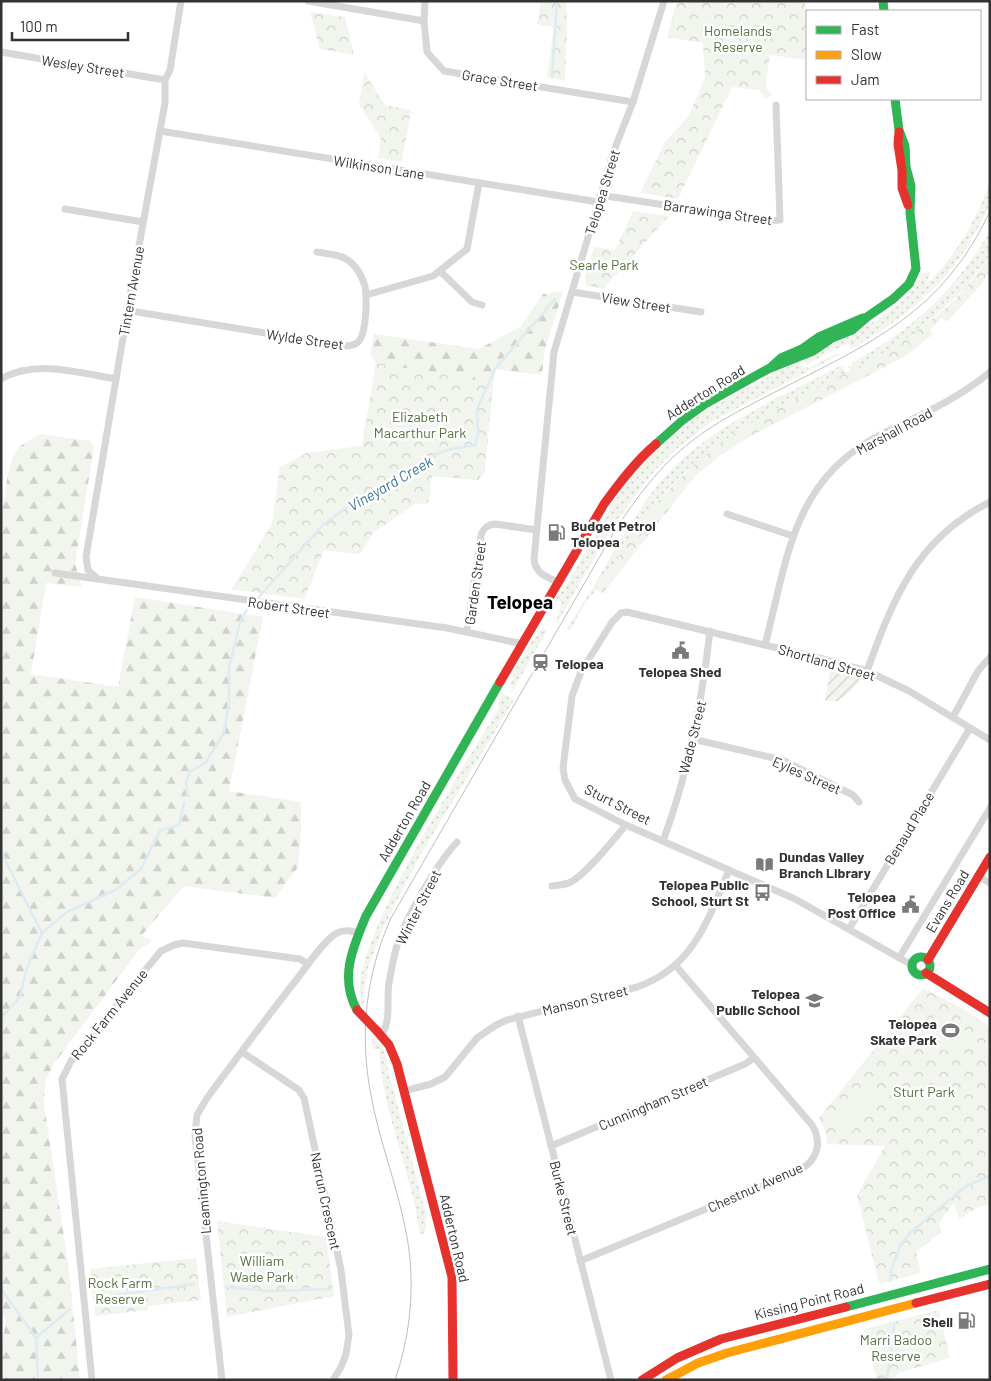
<svg xmlns="http://www.w3.org/2000/svg" width="991" height="1381" font-family="Barlow,sans-serif">
<defs>
<pattern id="grass-dots" width="8" height="8" patternUnits="userSpaceOnUse" patternTransform="scale(1.25)"><rect width="8" height="8" fill="#f1f5ed"/><path d="M2 2h.1M6 6h.1" fill="none" stroke="#cfd2cc" stroke-width="1.8" stroke-linecap="round"/></pattern>
<pattern id="forest-firs" width="22" height="20" patternUnits="userSpaceOnUse" patternTransform="scale(1.25)"><rect width="22" height="20" fill="#f1f5ed"/><path d="M5 1l3.5 6h-7zM16 11l3.5 6h-7z" fill="#cfd2cc"/></pattern>
<pattern id="park-crowns" width="20" height="18" patternUnits="userSpaceOnUse" patternTransform="scale(1.25)"><rect width="20" height="18" fill="#f1f5ed"/><path d="M2 6a3 3 0 1 1 6 0M12 15a3 3 0 1 1 6 0" fill="none" stroke="#cfd2cc"/></pattern>
<pattern id="garden-furrows" width="10" height="10" patternUnits="userSpaceOnUse" patternTransform="scale(1.25)"><rect width="10" height="10" fill="#f1f5ed"/><path d="M-1 1l2-2M0 10L10 0M9 11l2-2" fill="none" stroke="#cfd2cc"/></pattern>
</defs>
<rect width="100%" height="100%" fill="#fff"/>
<!-- grass -->
<g fill="url(#grass-dots)">
<path d="M990 183C990 189 991 197 990 202 988 211 982 219 978 227 951 282 904 319 851 349L848 343 807 364 805 363 803 359C839 340 907 312 922 274L931 272 925 285C953 262 977 217 990 183Z"/>
<path d="M990 231V255L965 288 919 331 894 347 850 371 848 367 853 364V362C914 328 954 292 990 231Z"/>
<path d="M838 353 839 355 711 422 673 452 650 476 614 524 557 623 556 622 562 602 558 600 548 611 559 594 567 585 616 498 629 480 650 456 696 417 728 398 798 361 803 367 809 368Z"/>
<path d="M842 365 846 373 774 410 686 471 668 489 632 536 608 575 586 602 570 630 567 629C578 611 589 594 599 577 623 536 645 495 679 462 723 421 789 393 842 365Z"/>
<path d="M542 628 547 631 512 692 510 691 513 686 510 684 513 678 511 677 535 636H537Z"/>
<path d="M502 693 514 700 421 854 383 928 366 973H368L363 990 364 1006C334 967 473 752 499 708L498 704Z"/>
<path d="M372 1036C383 1044 386 1053 387 1066L426 1214V1228L423 1234 420 1235C412 1171 382 1113 379 1049H373Z"/>
</g>
<!-- forest -->
<g fill="url(#forest-firs)">
<path d="M563 291 544 353 542 375 495 369 484 475H481L479 480 432 476 428 504 416 503 373 533 360 554 324 550 304 599 232 589 272 524 280 467 307 453 362 446 376 363 370 355 374 334 479 349 520 327 543 294Z"/>
<path d="M41 434 90 441 94 447 75 564 82 587 46 583 31 674 118 687 135 597 263 617 229 791 301 802V830L298 867 275 898 184 886 141 936 153 940 139 950 53 1065 45 1081 44 1103 69 1271 80 1380H1V1348L6 1321 1 1314V518C5 500 6 464 18 449 23 442 34 438 41 434Z"/>
</g>
<!-- park -->
<g fill="url(#park-crowns)">
<path d="M541 1H566L567 28 565 81 547 77 554 27 537 24Z"/>
<path d="M677 1H805L807 24V60L770 55 765 87 772 95 766 99 759 90 732 87 678 199 640 193 665 142 688 117 705 78 703 43 667 37Z"/>
<path d="M310 12 345 17 354 55 320 49Z"/>
<path d="M364 72 385 105 411 110 402 162 378 158 381 139 359 104Z"/>
<path d="M633 211 669 216 603 289 586 285 585 278 594 247 615 250Z"/>
<path d="M990 255V272L978 288 947 322 942 318 930 330 933 334 906 356 751 436 723 454 696 475 603 593 595 590C611 572 618 556 631 537 655 502 683 472 717 446 808 378 926 358 990 255Z"/>
<path d="M376 363 493 383 484 475H481L479 480 432 476 428 504 416 503 373 533 360 554 324 550 304 599 232 589 272 524 280 467 307 453 362 446Z"/>
<path d="M923 988 965 1010 990 1027V1204L977 1208 959 1219 954 1202 939 1223 941 1232 916 1252 921 1273 879 1284 857 1195 885 1146 827 1144 825 1130 819 1118Z"/>
<path d="M217 1221 326 1237 334 1296 227 1317Z"/>
<path d="M196 1258 201 1300 148 1306V1310L95 1316 90 1269Z"/>
<path d="M939 1310 950 1358 905 1371 898 1373 893 1380H877L864 1329Z"/>
</g>
<!-- garden -->
<path fill="url(#garden-furrows)" d="M830 670 861 679 851 691 838 701H825Z"/>
<!-- pitch -->
<g fill="#f1f5ed">
<path d="M939 1011 946 1014 947 1018 946 1025 949 1028 970 1031 971 1041 952 1048 948 1051 920 1046 919 1039 932 1032 935 1028 933 1016Z"/>
<path d="M865 1085 880 1097 853 1131 837 1119Z"/>
</g>
<g fill="none" stroke-linecap="round" stroke-linejoin="round">
<!-- stream -->
<g stroke="#ddebf3" stroke-width="2.5">
<path d="M552 77 557 1"/>
<path d="M258 598 323 525 366 493 388 487 426 458 451 449 475 445 478 434 477 409 495 369 555 299"/>
<path d="M187 795 186 782 190 772 205 763 224 733 229 701V668L240 622 248 608"/>
<path d="M1 852 42 933"/>
<path d="M1 1018 20 997 27 968 42 933 67 912 117 889 141 869 160 831 179 825 184 803"/>
<path d="M890 1281 891 1270 900 1246 909 1234 966 1186 990 1176"/>
<path d="M226 1287 268 1291 330 1289"/>
<path d="M1 1289 36 1338 38 1380"/>
<path d="M96 1298 194 1284"/>
<path d="M36 1338 70 1309"/>
<path d="M887 1380 894 1324"/>
</g>
<!-- street -->
<g stroke="#d7d7d7" stroke-width="7">
<path d="M308 1 424 21"/>
<path d="M425 1 424 21 427 52 444 71 633 102"/>
<path d="M1 52 165 80"/>
<path d="M160 131 598 202"/>
<path d="M600 195 768 221 780 220 776 105"/>
<path d="M65 209 143 222"/>
<path d="M440 271 472 302 482 305"/>
<path d="M572 292 701 312"/>
<path d="M366 295 433 276 467 249 479 183"/>
<path d="M131 311 345 346C349 346 354 345 357 343 367 336 367 297 365 286 363 280 360 273 356 268 347 255 332 254 317 252"/>
<path d="M1 379C36 359 80 373 116 379"/>
<path d="M727 514 793 536"/>
<path d="M55 573 447 628 523 644"/>
<path d="M97 578 88 570 86 557 125 326 131 311 130 295 165 103V80L170 70 181 1"/>
<path d="M558 582C546 577 535 573 534 559L554 352 613 153 633 102 664 1"/>
<path d="M467 632 481 536C483 528 487 525 495 524L537 530"/>
<path d="M765 645C787 561 792 481 878 436 916 417 957 400 990 372"/>
<path d="M867 671C893 599 916 539 990 502"/>
<path d="M953 717 978 671 990 657"/>
<path d="M693 739 782 760 853 795 859 802"/>
<path d="M663 841C688 774 702 702 710 631"/>
<path d="M978 876 990 883"/>
<path d="M552 886C559 885 565 885 571 882 588 872 613 840 626 825"/>
<path d="M849 929 970 728"/>
<path d="M899 958 990 808"/>
<path d="M912 965 795 899 626 825 575 799 565 780 563 768 572 696 581 672 612 622 621 613 627 612 823 659 867 671 909 691 990 740"/>
<path d="M518 1016 611 1380"/>
<path d="M381 1035C392 1022 386 999 389 983 391 972 393 960 396 949 405 918 436 865 457 842"/>
<path d="M242 1052 299 1090 304 1098 341 1270 349 1335 346 1354 341 1367 333 1380"/>
<path d="M404 1091 431 1084 445 1077 477 1038 496 1025 507 1020 637 987C693 968 708 920 729 870"/>
<path d="M551 1146 745 1064 754 1058"/>
<path d="M580 1261 798 1171C817 1161 823 1144 812 1125L676 966"/>
<path d="M92 1380 62 1079 71 1061 161 951 174 945 183 943 300 959 308 964"/>
<path d="M222 1380 195 1135 197 1115 207 1098C237 1058 266 1018 297 979 306 967 325 939 337 933 344 929 352 931 360 933"/>
</g>
<!-- fast -->
<g stroke="#30b455" stroke-width="9">
<path d="M883 1 884 11"/>
<path d="M772 366 781 358 802 349 819 337 863 318"/>
<path d="M656 444 684 419 705 404 768 369 813 351 832 338 852 330 867 317 893 299 909 284 916 269 910 212 911 186 906 167 905 146 899 130 895 99"/>
<circle cx="921" cy="966" r="9"/>
<path d="M357 1010C339 978 353 947 366 916L500 682"/>
<path d="M846 1307 990 1269"/>
</g>
<!-- slow -->
<path stroke="#ff9f0a" stroke-width="9" d="M666 1380 698 1363 727 1353 916 1303"/>
<!-- jam -->
<g stroke="#e5322d" stroke-width="9">
<path d="M899 132 898 144 902 170V188L908 205"/>
<path d="M500 682 604 504C620 482 636 461 656 444"/>
<path d="M928 960 990 857"/>
<path d="M926 973 990 1013"/>
<path d="M377 1031 389 1045 397 1064 452 1277 453 1380"/>
<path d="M916 1303 990 1284"/>
<path d="M642 1380 677 1358 721 1339 846 1307"/>
</g>
<!-- tram -->
<path stroke="#bebebe" stroke-width="1" d="M395 1380C412 1331 416 1277 405 1227 396 1182 379 1140 371 1095 359 1034 366 974 391 918L614 532C636 498 660 465 693 440 718 421 746 407 775 392 869 344 943 313 990 211"/>
<!-- jam-bridge -->
<path stroke="#e5322d" stroke-width="9" d="M357 1010 377 1031"/>
</g>
<!-- icons -->
<defs>
<symbol id="fuel-bare" viewBox="-9 -9 18 18"><path d="M-5.5-6h7V0h2V4h1.3V-2.5L3-4.5l.8-.8L6-3V5H2.5V1h-1V6h-7ZM-4.2-4.7v3.2H.2V-4.7Z" fill="#7a7a7a" stroke="#fff" stroke-width="2.5" paint-order="stroke"/></symbol>
<symbol id="civic-bare" viewBox="-9 -9 18 18"><path d="M-.6-6.5H3V-4.5H.6V-3L4-1V1h2V6H-6V1h2V-1L-.6-3ZM-1.2 2.5V6h2.4V2.5Z" fill="#7a7a7a" stroke="#fff" stroke-width="2.5" paint-order="stroke"/></symbol>
<symbol id="station-bare" viewBox="-9 -9 18 18"><path d="M-3-6H3Q5-6 5-4V2Q5 4 3 4L4.5 6H3L1.5 4h-3L-3 6H-4.5L-3 4Q-5 4-5 2V-4Q-5-6-3-6ZM-3.5-4v3h7v-3ZM-3.5 1v1.5H-2V1ZM2 1v1.5H3.5V1Z" fill="#7a7a7a" stroke="#fff" stroke-width="2.5" paint-order="stroke"/></symbol>
<symbol id="library-bare" viewBox="-9 -9 18 18"><path d="M-6-4Q-3-5.5-.7-3.5V5Q-3 3-6 4ZM6-4Q3-5.5 .7-3.5V5Q3 3 6 4Z" fill="#7a7a7a" stroke="#fff" stroke-width="2.5" paint-order="stroke"/></symbol>
<symbol id="bus-bare" viewBox="-9 -9 18 18"><path d="M-5-6H5V4H4V6H2V4H-2V6H-4V4H-5ZM-3.5-4V0h7V-4ZM-3.5 1.2v1.5H-2V1.2ZM2 1.2v1.5H3.5V1.2Z" fill="#7a7a7a" stroke="#fff" stroke-width="2.5" paint-order="stroke"/></symbol>
<symbol id="school-bare" viewBox="-9 -9 18 18"><path d="M0-5L7-2L0 1L-7-2ZM-4 1L0 2.5L4 1V4Q0 6-4 4Z" fill="#7a7a7a" stroke="#fff" stroke-width="2.5" paint-order="stroke"/></symbol>
<symbol id="stadium-bare" viewBox="-9 -9 18 18"><path d="M0-5a6.5 5 0 1 0 0 10a6.5 5 0 1 0 0-10ZM-3.5-1.8h7v3.6h-7Z" fill="#7a7a7a" stroke="#fff" stroke-width="2.5" paint-order="stroke"/></symbol>
</defs>
<g fill-rule="evenodd">
<use href="#fuel-bare" x="544" y="520" width="25" height="25"/>
<use href="#civic-bare" x="668" y="638" width="25" height="25"/>
<use href="#station-bare" x="528" y="650" width="25" height="25"/>
<use href="#library-bare" x="752" y="852" width="25" height="25"/>
<use href="#bus-bare" x="750" y="880" width="25" height="25"/>
<use href="#civic-bare" x="898" y="892" width="25" height="25"/>
<use href="#school-bare" x="802" y="988" width="25" height="25"/>
<use href="#stadium-bare" x="938" y="1018" width="25" height="25"/>
<use href="#fuel-bare" x="954" y="1308" width="25" height="25"/>
</g>
<g text-anchor="middle" dominant-baseline="central" stroke-width="5" stroke-linejoin="round" paint-order="stroke">
<!-- park labels -->
<g font-size="14" fill="#56703f" stroke="#fff">
<text x="738" y="30">Homelands<tspan x="738" dy="16">Reserve</tspan></text>
<text x="604" y="264">Searle Park</text>
<text x="420" y="416">Elizabeth<tspan x="420" dy="16">Macarthur Park</tspan></text>
<text x="924" y="1091">Sturt Park</text>
<text x="262" y="1260">William<tspan x="262" dy="16">Wade Park</tspan></text>
<text x="120" y="1282">Rock Farm<tspan x="120" dy="16">Reserve</tspan></text>
<text x="896" y="1339">Marri Badoo<tspan x="896" dy="16">Reserve</tspan></text>
</g>
<!-- street labels -->
<g font-size="14" fill="#333" stroke="#fff">
<text transform="translate(83 66) rotate(9)">Wesley Street</text>
<text transform="translate(500 80) rotate(9)">Grace Street</text>
<text transform="translate(379 167) rotate(9)">Wilkinson Lane</text>
<text transform="translate(602 192) rotate(-73)">Telopea Street</text>
<text transform="translate(718 212) rotate(8)">Barrawinga Street</text>
<text transform="translate(131 291) rotate(-80)">Tintern Avenue</text>
<text transform="translate(636 302) rotate(9)">View Street</text>
<text transform="translate(305 339) rotate(8)">Wylde Street</text>
<text transform="translate(705 392) rotate(-32)">Adderton Road</text>
<text transform="translate(894 431) rotate(-28)">Marshall Road</text>
<text transform="translate(475 583) rotate(-82)">Garden Street</text>
<text transform="translate(289 607) rotate(8)">Robert Street</text>
<text transform="translate(827 662) rotate(16)">Shortland Street</text>
<text transform="translate(692 737) rotate(-76)">Wade Street</text>
<text transform="translate(807 775) rotate(24)">Eyles Street</text>
<text transform="translate(618 804) rotate(27)">Sturt Street</text>
<text transform="translate(404 821) rotate(-60)">Adderton Road</text>
<text transform="translate(909 828) rotate(-59)">Benaud Place</text>
<text transform="translate(947 901) rotate(-59)">Evans Road</text>
<text transform="translate(418 907) rotate(-63)">Winter Street</text>
<text transform="translate(585 1000) rotate(-14)">Manson Street</text>
<text transform="translate(109 1014) rotate(-51)">Rock Farm Avenue</text>
<text transform="translate(653 1103) rotate(-23)">Cunningham Street</text>
<text transform="translate(201 1181) rotate(-95)">Leamington Road</text>
<text transform="translate(755 1187) rotate(-24)">Chestnut Avenue</text>
<text transform="translate(564 1198) rotate(76)">Burke Street</text>
<text transform="translate(326 1201) rotate(78)">Narrun Crescent</text>
<text transform="translate(455 1238) rotate(77)">Adderton Road</text>
<text transform="translate(809 1301) rotate(-14)">Kissing Point Road</text>
</g>
<!-- poi labels -->
<g font-size="14" font-weight="bold" fill="#333" stroke="#fff" text-anchor="end">
<text x="571" y="525" text-anchor="start">Budget Petrol<tspan x="571" dy="16">Telopea</tspan></text>
<text x="555" y="663" text-anchor="start">Telopea</text>
<text x="680" y="671" text-anchor="middle">Telopea Shed</text>
<text x="779" y="856" text-anchor="start">Dundas Valley<tspan x="779" dy="16">Branch Library</tspan></text>
<text x="749" y="884">Telopea Public<tspan x="749" dy="16">School, Sturt St</tspan></text>
<text x="896" y="896">Telopea<tspan x="896" dy="16">Post Office</tspan></text>
<text x="800" y="993">Telopea<tspan x="800" dy="16">Public School</tspan></text>
<text x="937" y="1023">Telopea<tspan x="937" dy="16">Skate Park</tspan></text>
<text x="953" y="1321">Shell</text>
</g>
<!-- water labels -->
<g font-size="15" font-style="italic" fill="#3f7597" stroke="#fff">
<text transform="translate(390 483) rotate(-30)">Vineyard Creek</text>
</g>
<!-- district labels -->
<g font-size="19" font-weight="bold" fill="#000" stroke="#fff">
<text x="520" y="601">Telopea</text>
</g>
</g>
<!-- border -->
<rect width="991" height="1381" fill="none" stroke="#333333" stroke-width="5"/>
<!-- legend -->
<rect x="806" y="10" width="175" height="90" fill="#ffffff" stroke="#adadad"/>
<rect x="816" y="26" width="25" height="8" fill="#30b455" stroke="#adadad"/>
<text x="851" y="35" font-size="15" fill="#333333">Fast</text>
<rect x="816" y="51" width="25" height="8" fill="#ff9f0a" stroke="#adadad"/>
<text x="851" y="60" font-size="15" fill="#333333">Slow</text>
<rect x="816" y="76" width="25" height="8" fill="#e5322d" stroke="#adadad"/>
<text x="851" y="85" font-size="15" fill="#333333">Jam</text>
<!-- scale -->
<path d="M12 32v8h116v-8" fill="none" stroke="#333333" stroke-width="2.5"/>
<text x="20" y="32" font-size="15" fill="#333333" stroke="#ffffff" stroke-width="4" paint-order="stroke">100 m</text>
</svg>
